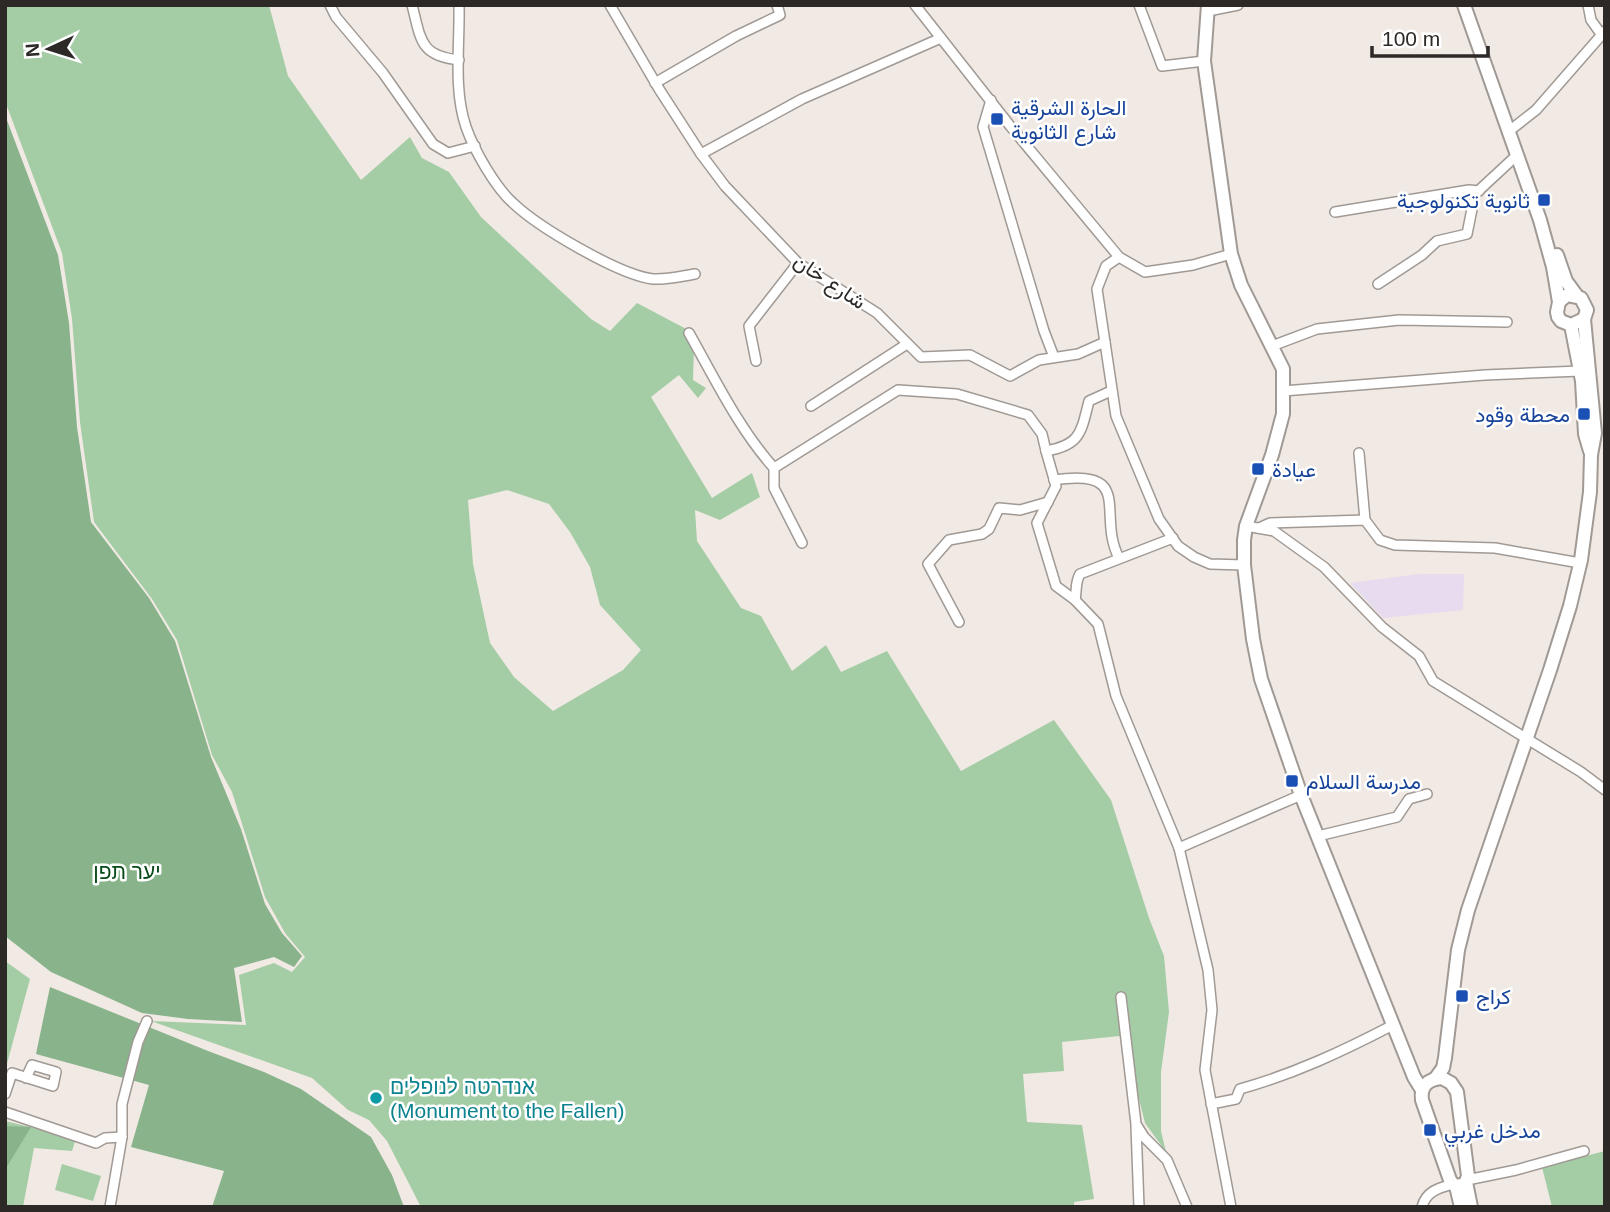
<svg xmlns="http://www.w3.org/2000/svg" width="1610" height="1212" font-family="Arial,Vazirmatn,'Noto Sans Hebrew',sans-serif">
<rect width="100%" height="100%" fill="#f1e9e3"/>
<!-- education -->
<path fill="#e7dbf0" d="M1419 574H1464L1463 610 1383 618 1350 583Z"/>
<!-- green -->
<g fill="#a4cda6" fill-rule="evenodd">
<path d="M5 5H269L288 76 361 180 410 137 422 158 449 172 481 217 591 319 610 331 637 303 690 331 694 350 693 380 706 388 698 398 679 375 651 397 712 498 752 473 760 497 720 520 695 510 697 541 741 608 761 616 792 671 826 645 841 672 887 651 961 771 1054 720 1111 800 1149 918 1164 956 1169 1012 1161 1072V1131L1166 1152 1145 1123 1131 1067 1129 1035 1062 1042 1064 1071 1023 1074 1027 1122 1082 1125 1094 1199 1074 1202V1207H421L387 1141 369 1120 348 1110 312 1078 151 1021 246 1025 239 975 274 963 292 972 305 957 285 933 265 897 232 792 212 755 177 640 152 599 94 522 80 422 72 319 62 253 5 101ZM507 490 549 504 570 532 590 567 600 605 641 650 623 670 553 711 514 677 490 643 473 564 468 500Z"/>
<path d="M5 961 30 979 5 1071Z"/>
<path d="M5 1121 76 1138 72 1151 34 1148 23 1207 5 1205Z"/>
<path d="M1605 1151V1207H1552L1542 1167Z"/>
<path d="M62 1164 101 1176 93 1201 55 1190Z"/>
</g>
<!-- forest -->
<g fill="#88b38b">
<path d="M5 115 58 255 69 323 77 427 91 522 149 598 175 641 211 757 241 829 265 904 282 933 302 956 294 967 274 957 234 968 242 1022 188 1019 142 1013 51 972 5 936V818L7 812 5 805Z"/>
<path d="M50 987 208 1051 264 1072 301 1089 371 1137 392 1175 404 1207H212L224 1171 131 1147 149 1085 36 1054Z"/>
<path d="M5 1126 31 1127 5 1170Z"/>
</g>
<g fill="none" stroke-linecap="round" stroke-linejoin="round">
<defs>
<g id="minor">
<path d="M330 5 336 17 383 73 433 144 448 153 475 146"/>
<path d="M412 5C421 40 420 56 459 60"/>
<path d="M459 5C460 45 453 89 466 127 474 150 495 187 513 203 538 227 619 275 653 279 666 280 682 276 695 274"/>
<path d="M610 5 659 89 701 154 725 186 798 263 877 313 921 357 970 355 1010 376 1039 360 1078 354 1105 342"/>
<path d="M915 5 1011 127 1119 257 1145 272 1193 265 1231 254"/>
<path d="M1139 5 1162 66 1204 61"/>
<path d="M1588 5 1591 20 1601 34"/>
<path d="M1208 11 1238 5"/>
<path d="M655 83 736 36 780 15 777 5"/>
<path d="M991 100 983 127 1044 331 1054 357"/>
<path d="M1513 128 1536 110 1605 31"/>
<path d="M701 154 802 99 941 38"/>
<path d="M1335 212 1469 190 1479 191"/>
<path d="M1119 257 1106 266 1097 289 1116 416 1159 519 1178 546 1194 557 1210 564 1244 565"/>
<path d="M1378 284 1422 255 1437 241 1467 234 1475 194 1516 156"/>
<path d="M689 333C715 379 739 429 774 468"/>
<path d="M1272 346 1317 329 1399 320 1507 322"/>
<path d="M756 361 749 326 798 263"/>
<path d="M1111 391 1089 401C1081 432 1081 445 1046 451L1056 486 1037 523 1056 586 1075 600 1098 624 1116 696 1179 848 1208 970 1212 1010 1205 1070 1231 1207"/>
<path d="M1283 391 1485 375 1580 371"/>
<path d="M811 406 907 344"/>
<path d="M1359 453 1365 520"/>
<path d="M1054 480C1136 468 1096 514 1119 558"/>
<path d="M1246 526 1274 531 1324 567 1382 627 1419 656 1433 681 1581 772 1605 790"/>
<path d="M1259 528 1270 523 1365 520 1380 540 1395 545 1495 548 1580 563"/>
<path d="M802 543 774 488V468L898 390 957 394 1028 415 1042 434 1046 451"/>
<path d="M1075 600C1077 590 1075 582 1080 574L1173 538"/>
<path d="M959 622 928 564 949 540 982 534 989 529 999 508 1020 510 1048 502"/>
<path d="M1318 836 1397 817 1409 799 1427 794"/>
<path d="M1179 848 1301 795"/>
<path d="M1121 997 1136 1124 1144 1137 1167 1160 1187 1207"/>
<path d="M5 1094 12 1073 53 1086 56 1072 32 1065 26 1078"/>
<path d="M1211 1104 1236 1099 1240 1089C1294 1074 1343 1051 1393 1025"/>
<path d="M5 1112 96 1143 105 1138 122 1137"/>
<path d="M1136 1126 1139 1207"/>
<path d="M1467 1180 1516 1170 1584 1151"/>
<path d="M110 1207 122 1137V1104L138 1042 147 1021"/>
<path d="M1422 1207C1426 1191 1439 1188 1453 1184"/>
</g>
<g id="tertiary">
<path d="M1208 5 1204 61 1231 254 1241 285 1283 369V414L1272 455 1246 526 1244 540V565L1253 639 1261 679 1301 795 1414 1077 1422 1090"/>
<path d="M1464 5 1540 220 1553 267 1559 302 1557 312 1558 317 1561 321 1571 325 1584 319 1587 310 1581 298 1567 295 1559 302"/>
<path d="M1557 255 1566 281 1577 296"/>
<path d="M1571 325 1582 381 1585 434 1590 451"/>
<path d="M1442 1078 1451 1083 1457 1092 1468 1176 1465 1184 1456 1186 1453 1184 1450 1180 1422 1100C1420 1086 1428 1079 1442 1078Z"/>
<path d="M1435 1079 1443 1068 1445 1058 1458 950 1468 910 1550 670 1570 606 1581 560 1590 492 1591 455 1595 433 1584 319"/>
<path d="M1466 1182 1471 1207"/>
<path d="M1456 1186 1461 1207"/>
</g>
</defs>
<!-- minor casing -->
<use href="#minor" stroke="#a09994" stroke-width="12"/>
<!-- tertiary casing -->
<use href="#tertiary" stroke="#a09994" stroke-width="16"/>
<!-- minor -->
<use href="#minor" stroke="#fff" stroke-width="9"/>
<!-- tertiary -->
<use href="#tertiary" stroke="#fff" stroke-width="12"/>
</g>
<!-- markers -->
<g fill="#1a4fb4" stroke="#fff" stroke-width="2.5">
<rect x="990" y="112" width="14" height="14" rx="3.5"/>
<rect x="1537" y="193" width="14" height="14" rx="3.5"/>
<rect x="1577" y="407" width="14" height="14" rx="3.5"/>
<rect x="1251" y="462" width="14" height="14" rx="3.5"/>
<rect x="1285" y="774" width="14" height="14" rx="3.5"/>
<rect x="1455" y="989" width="14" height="14" rx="3.5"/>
<rect x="1423" y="1123" width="14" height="14" rx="3.5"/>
</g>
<circle fill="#0f9aa8" stroke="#fff" stroke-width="2.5" cx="376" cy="1098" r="7"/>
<g text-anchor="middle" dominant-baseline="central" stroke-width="5" stroke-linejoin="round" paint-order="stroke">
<!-- transit labels -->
<g font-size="21" fill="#164399" stroke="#fff" text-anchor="start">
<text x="1011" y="107">الحارة الشرقية<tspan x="1011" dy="24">شارع الثانوية</tspan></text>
<text x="1530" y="200" text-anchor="end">ثانوية تكنولوجية</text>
<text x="1570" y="414" text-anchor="end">محطة وقود</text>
<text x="1272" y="469">عيادة</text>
<text x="1306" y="781">مدرسة السلام</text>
<text x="1476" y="996">كراج</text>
<text x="1444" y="1130">مدخل غربي</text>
</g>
<!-- street labels -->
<g font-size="21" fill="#2c2927" stroke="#fff">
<text transform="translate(830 281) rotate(34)">شارع خان</text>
</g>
<!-- park labels -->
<g font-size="21" fill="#064b17" stroke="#fff">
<text x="127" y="871">יער תפן</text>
</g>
<!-- culture labels -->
<g font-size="21" fill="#0d838f" stroke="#fff" text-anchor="start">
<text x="390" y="1086">אנדרטה לנופלים<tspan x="390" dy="24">(Monument to the Fallen)</tspan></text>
</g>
</g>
<!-- border -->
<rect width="1610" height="1212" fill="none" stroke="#2c2927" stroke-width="14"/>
<!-- north arrow -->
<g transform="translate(49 49) rotate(266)" stroke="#ffffff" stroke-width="5" paint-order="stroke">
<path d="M0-5L12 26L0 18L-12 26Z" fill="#2c2927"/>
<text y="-10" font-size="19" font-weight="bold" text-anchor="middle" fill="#2c2927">N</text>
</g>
<!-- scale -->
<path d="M1372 46v10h116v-10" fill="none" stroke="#2c2927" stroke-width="3.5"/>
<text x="1382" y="46" font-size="21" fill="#2c2927" stroke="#ffffff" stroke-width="5" paint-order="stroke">100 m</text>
</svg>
